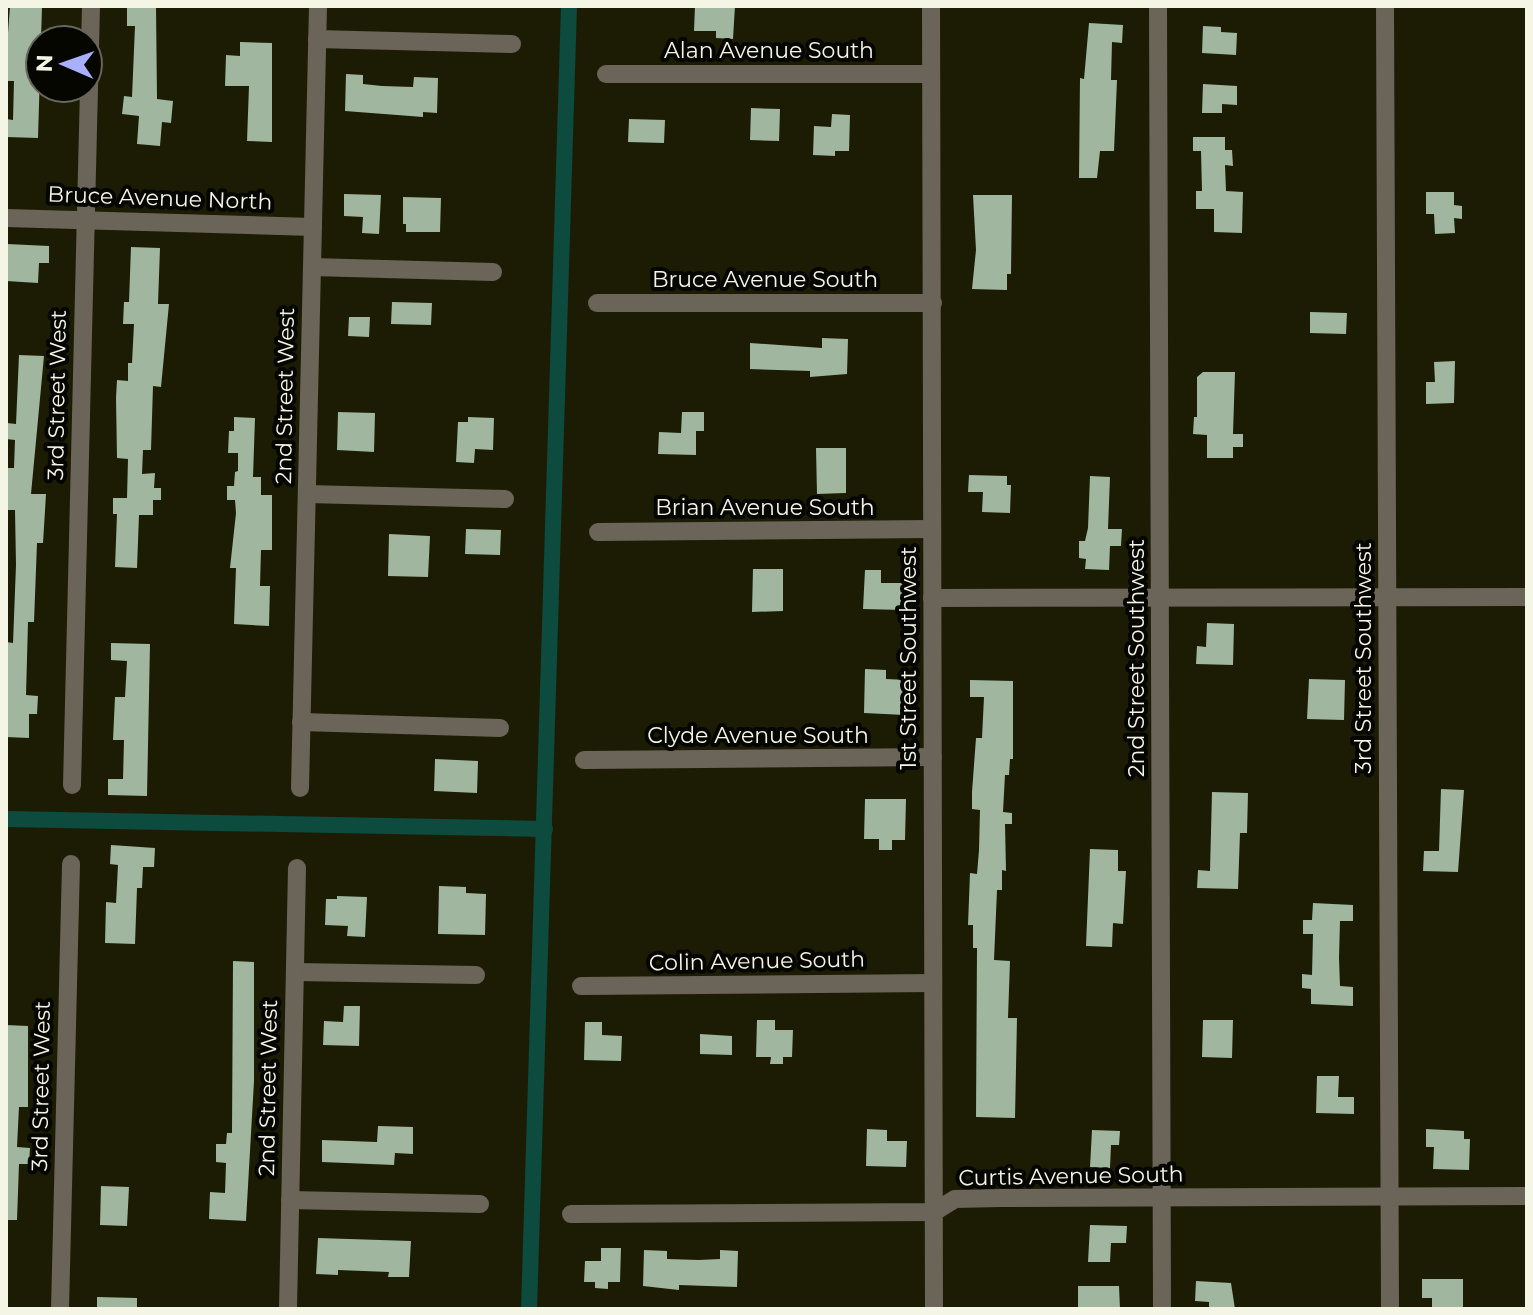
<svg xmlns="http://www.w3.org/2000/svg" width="1533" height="1315" font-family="Montserrat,sans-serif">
<rect width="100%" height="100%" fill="#1c1c04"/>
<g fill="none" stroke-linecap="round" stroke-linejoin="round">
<!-- canal -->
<g stroke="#0d4b3f" stroke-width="16">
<path d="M6 819 545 829"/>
<path d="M529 1309 569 6"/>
</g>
</g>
<!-- building -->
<g fill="#a0b69f">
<path d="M10 6H42L38 138 6 137V119L13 120 14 81H8L6 60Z"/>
<path d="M127 6H156L157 99 173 101 171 123 162 122 160 146 137 144 139 116 122 114 124 96 132 97 135 26H127Z"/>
<path d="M695 6H735L733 39 716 38V31H694Z"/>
<path d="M1089 23 1123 25 1122 43 1112 42 1111 80H1117L1114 151H1100L1097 178H1079L1080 78 1084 79Z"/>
<path d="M1203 26 1221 27V32L1237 33 1236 55 1202 53Z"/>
<path d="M240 42 272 43V142L247 141 249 86H225L226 55 240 56Z"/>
<path d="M346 74 363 75V84L382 86 413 87 414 77 438 78 437 113 423 112V117L345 111Z"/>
<path d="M1203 84 1237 86V105L1222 104V113H1202Z"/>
<path d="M751 108 780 109 779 141 750 140Z"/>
<path d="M832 114 850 115 849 151H835V156L813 155 814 126 831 127Z"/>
<path d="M629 119 665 120 664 143 628 142Z"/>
<path d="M1193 137H1225V150H1232L1233 166 1225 165 1226 191 1243 192 1242 233 1214 232V209H1196V191H1202L1201 151H1193Z"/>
<path d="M1426 192H1454V205L1462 206V219L1454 218 1455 233 1435 234 1434 214H1426Z"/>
<path d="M344 194 381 195 379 234 362 233 363 217 344 216Z"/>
<path d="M973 195H1012L1011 274H1007V290L972 289 976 250Z"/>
<path d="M403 197 441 198 440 232H406V224H403Z"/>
<path d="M7 244 49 246V263H39L38 283 6 281Z"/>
<path d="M131 247 160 248 158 304H169L161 387 153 386 151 450H143L142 474 155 473 154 488H161V500H153V515H139L137 568 115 567 117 514H113V498H127L128 459 117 458 116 398 117 380 128 381V363H132L134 324H123L124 302H129Z"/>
<path d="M392 302 432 303 431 325 391 324Z"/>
<path d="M1310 312 1347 313 1346 334 1310 333Z"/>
<path d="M349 317H370L369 337 348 336Z"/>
<path d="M822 338 848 339 847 374 810 377V371L750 369V343L822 348Z"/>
<path d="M19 355 44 356 31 494H46L45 511 43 543H37L34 622H28L26 695 38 696 37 714H29V738L6 737V642L13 643 16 565 15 510H6L7 468H14L15 440 6 439 7 423 16 424Z"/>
<path d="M1455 361 1454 403 1426 404V382H1435L1434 362Z"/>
<path d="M1203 372H1235L1233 434H1243V447H1233V458H1207V435L1193 434 1194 417H1197V377Z"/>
<path d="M338 412 375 413 374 452 337 450Z"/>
<path d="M682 412H704V431H696V455L658 454 659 432 681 433Z"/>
<path d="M234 417 255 418 253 477H261V495H272V550H261L260 586H270L269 626 234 624 236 568H230L236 513 235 500H227V486H234L235 472 238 471V453H228L229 431H234Z"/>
<path d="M468 417 494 418 493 450 475 449 474 463 456 462 458 422H468Z"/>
<path d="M816 448H846V493L817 494Z"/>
<path d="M969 475 1007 476V485H1011L1010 513 982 512 983 492H968Z"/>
<path d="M1090 476 1110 477 1108 529H1122L1121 546H1110L1109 570 1085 569 1086 559 1079 558V541H1085L1088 528Z"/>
<path d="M466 529 501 530 500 555 465 554Z"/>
<path d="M389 534 430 536 428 577 388 576Z"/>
<path d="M753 569H783V611L752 612Z"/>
<path d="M865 570H881V583H903L902 610 863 609Z"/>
<path d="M1207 623 1234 624 1233 665 1196 664 1197 646 1206 647Z"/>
<path d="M111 643 150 644 147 796 108 795V779H123L124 740H113L115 697H125L127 661 111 660Z"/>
<path d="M865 669 886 670V679L907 680 905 715 864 713Z"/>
<path d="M1309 679 1345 680 1344 720 1307 719Z"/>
<path d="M970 680 1013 681V759H1010L1009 775H1005L1003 812 1012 813V824H1005L1006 871 1002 870V890H997L994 960 1010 961 1008 1018H1017L1015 1118 976 1117 977 948H973V925H968L970 873 977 874 979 850 980 810 972 809V792L976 738H982L984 697H970Z"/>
<path d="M435 759 478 761 477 793 434 791Z"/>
<path d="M1441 789 1464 790 1458 872 1423 871 1424 851H1439Z"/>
<path d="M1212 792 1248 793 1247 833H1240L1238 889 1197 888 1198 870 1210 871Z"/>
<path d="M865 799H906L905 840H892V850H879V839H864Z"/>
<path d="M111 845 155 848 154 867H143L142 888H137L135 944 105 943 106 902 116 903 118 865 110 864Z"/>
<path d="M1090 849 1118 850V871H1126L1123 924 1113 923 1112 947 1086 946Z"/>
<path d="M439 886 466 887V893L486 894 485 935 438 934Z"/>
<path d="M337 896 367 897 365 937 347 936 348 926 325 925 326 899H337Z"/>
<path d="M1313 903 1353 905V921H1340L1339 958 1340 986 1353 987V1006L1311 1004V989L1302 988V974L1312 975 1313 934H1303V920H1312Z"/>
<path d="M233 961 254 962V1081L246 1221 209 1219 210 1192 225 1193 226 1163 216 1162V1144H226L227 1133H232Z"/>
<path d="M344 1006H360L359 1046 323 1045 324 1021 343 1022Z"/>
<path d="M757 1020H775V1030H793L792 1057H783V1064H770L771 1057H756Z"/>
<path d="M1203 1020H1233L1232 1058 1202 1057Z"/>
<path d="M585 1022H602V1035L622 1036 621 1061 584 1060Z"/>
<path d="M6 1025 28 1026V1107H19L17 1147 30 1148 29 1164H19L17 1220H6Z"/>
<path d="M700 1034 732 1036V1055L700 1054Z"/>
<path d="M1317 1076H1339L1338 1097H1354V1114L1316 1113Z"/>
<path d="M378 1126 413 1127V1154L395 1153 394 1165 322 1162V1140L377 1142Z"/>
<path d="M867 1129 887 1130V1141H907L906 1167 866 1166Z"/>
<path d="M1426 1129 1464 1131V1139H1470L1469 1170 1433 1169 1434 1147H1426Z"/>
<path d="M1092 1130 1120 1131 1119 1145H1111L1110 1168 1090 1167Z"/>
<path d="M101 1186 129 1187 127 1226 100 1225Z"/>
<path d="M1090 1225 1127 1226 1126 1243H1111L1110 1262H1088Z"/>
<path d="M318 1238 411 1241 409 1277H388L389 1272 338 1270V1275L316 1274Z"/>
<path d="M601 1248H621L620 1282H608V1289L595 1288V1282H584L585 1261H601Z"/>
<path d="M644 1250 667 1251V1259L699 1260 720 1259V1250L738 1251 737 1287 679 1285V1290L643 1286Z"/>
<path d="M1422 1279H1463V1309H1432V1298H1422Z"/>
<path d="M1196 1281 1231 1283 1235 1309H1209V1302L1195 1301Z"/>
<path d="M1078 1286H1119L1120 1309H1078Z"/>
<path d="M97 1297 137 1298V1309H97Z"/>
</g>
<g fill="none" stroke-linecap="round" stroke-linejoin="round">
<!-- minor -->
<g stroke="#6b6459" stroke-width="18">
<path d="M931 6 934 1309"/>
<path d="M1158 6 1162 1309"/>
<path d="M1385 6 1390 1309"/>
<path d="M317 39 512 44"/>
<path d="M606 74H931"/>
<path d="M6 218 313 227"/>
<path d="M312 267 493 272"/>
<path d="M597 303H933"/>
<path d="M307 494 505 499"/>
<path d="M598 532 932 529"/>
<path d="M932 598 1527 597"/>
<path d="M301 722 500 728"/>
<path d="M584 760 933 757"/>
<path d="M72 785 91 6"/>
<path d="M300 788 318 6"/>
<path d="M295 972 476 975"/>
<path d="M581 986 933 983"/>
<path d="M290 1200 480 1204"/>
<path d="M571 1214 934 1212 955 1199 1000 1198 1527 1196"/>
<path d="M60 1309 71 864"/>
<path d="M288 1309 297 868"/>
</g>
</g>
<g text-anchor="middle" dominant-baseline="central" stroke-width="8" stroke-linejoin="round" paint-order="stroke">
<!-- street labels -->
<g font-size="22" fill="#f4f5e5" stroke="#060601">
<text x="769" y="50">Alan Avenue South</text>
<text transform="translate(160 198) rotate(2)">Bruce Avenue North</text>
<text x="765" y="279">Bruce Avenue South</text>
<text transform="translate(57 395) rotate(-89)">3rd Street West</text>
<text transform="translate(285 396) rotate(-89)">2nd Street West</text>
<text x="765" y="507">Brian Avenue South</text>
<text transform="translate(908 658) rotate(-90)">1st Street Southwest</text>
<text transform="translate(1136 658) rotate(-90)">2nd Street Southwest</text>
<text transform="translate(1363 658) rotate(-90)">3rd Street Southwest</text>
<text x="758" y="735">Clyde Avenue South</text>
<text transform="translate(757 961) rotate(-1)">Colin Avenue South</text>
<text transform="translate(41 1086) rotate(-89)">3rd Street West</text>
<text transform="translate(268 1088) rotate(-89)">2nd Street West</text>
<text transform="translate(1071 1176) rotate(-1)">Curtis Avenue South</text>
</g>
</g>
<!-- border -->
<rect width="1533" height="1315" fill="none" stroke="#f4f5e5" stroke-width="16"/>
<!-- north arrow -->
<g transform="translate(64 64) rotate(272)"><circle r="38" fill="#060601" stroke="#65665c" stroke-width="2"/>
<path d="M0-6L14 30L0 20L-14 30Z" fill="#a8b0fc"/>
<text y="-12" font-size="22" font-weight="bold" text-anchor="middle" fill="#f4f5e5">N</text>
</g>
</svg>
